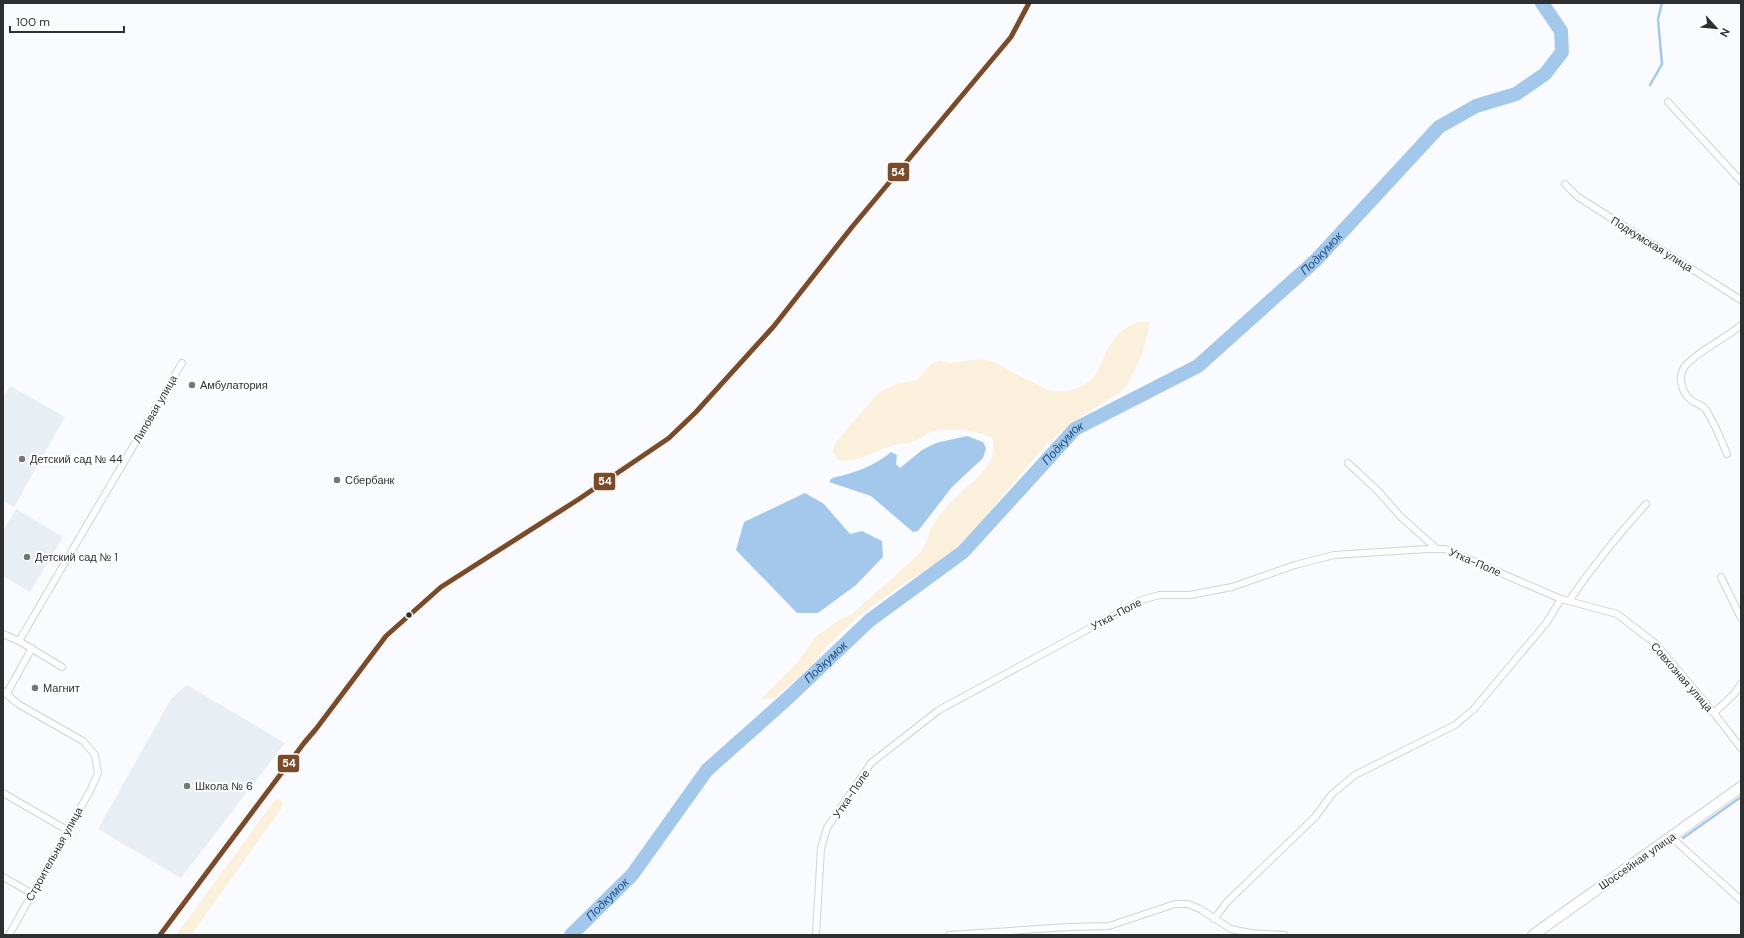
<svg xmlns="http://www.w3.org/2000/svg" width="1744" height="938" font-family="'DM Sans',sans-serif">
<rect width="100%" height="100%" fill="#f9fbfe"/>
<!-- built -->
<g fill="#e8eef4">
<path d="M10 386 65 417 14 507 3 501V398Z"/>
<path d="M16 509 63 537 30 592 3 576V531Z"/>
<path d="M187 685 285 743 181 878 98 829 171 699Z"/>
</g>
<!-- green -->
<g fill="#faf0db">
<path d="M1138 322H1150L1142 355 1127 385 1119 393 1084 414 1046 444 982 521 950 556 902 585 859 616 827 646 813 664 790 685 773 699H761L798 662 816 636 841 619 851 615 920 553C928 543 927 535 933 525 939 515 950 503 958 495 974 479 1000 464 992 438 974 430 951 427 931 432 925 434 919 440 912 442 905 445 895 443 888 447 871 453 856 463 838 460L833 451 836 442 879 392 897 384 917 380 931 364 940 361 951 363 980 359 991 361 1048 390C1064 394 1085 389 1095 375 1102 366 1104 354 1110 345 1117 333 1126 327 1138 322Z"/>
<path d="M281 799 283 803 281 809 191 935H176L275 800Z"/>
</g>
<!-- water -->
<g fill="#a4c8ec">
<path d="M967 436 983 442 986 448 983 458 952 487 918 531 913 532 871 496 829 482 832 478C854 473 873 467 891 452L897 455 896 464 900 468 922 450 936 443Z"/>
<path d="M805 493 824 504 850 534 862 531 882 541 883 557 856 585 818 613H797L736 550 744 522Z"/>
</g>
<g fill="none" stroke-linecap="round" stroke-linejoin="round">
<!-- stream -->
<g stroke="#a4c8ec" stroke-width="2.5">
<path d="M1650 85 1662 64 1658 19 1662 3"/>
<path d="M1683 838 1741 797"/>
</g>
<!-- river -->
<path stroke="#a4c8ec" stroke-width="14" id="s1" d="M571 935 632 875 707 770 789 697 870 620 963 552 1075 429 1198 366 1316 260 1439 127 1476 106 1516 94 1545 74 1562 52 1561 31 1542 3"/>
<defs>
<g id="street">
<path d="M1668 102 1741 181"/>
<path d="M1565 184 1578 197 1741 300"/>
<path d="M1727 454C1721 439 1715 424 1706 410 1703 405 1696 404 1691 400 1681 392 1677 375 1686 365 1702 348 1724 340 1741 325"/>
<path d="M1348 463 1378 491 1401 517 1437 549"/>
<path d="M1721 577 1741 618"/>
<path d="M1569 601C1592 567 1618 535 1646 504"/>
<path d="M3 634 19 641 62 667"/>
<path d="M19 641 182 363"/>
<path d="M3 691 18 704 83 741 95 755 98 773 91 789 9 935"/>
<path d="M7 693 32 648"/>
<path d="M1714 713 1734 694 1741 684"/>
<path d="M3 793 67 830"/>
<path d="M1671 837 1741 900"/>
<path d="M3 877 33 894"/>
<path d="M1214 919 1227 902 1315 817 1332 794 1355 775 1455 725 1474 709 1547 622 1561 599"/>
<path d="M160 935 304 743 316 729 386 636 441 587 579 499 669 438 696 412 774 326 852 227 1011 37 1029 3"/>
<path d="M816 935 821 848 827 828 871 763 939 710 1142 600 1159 595H1190L1232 587 1295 565 1334 555 1427 549H1445L1561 599 1617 614 1656 644 1714 713 1741 748"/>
<path d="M949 935 1069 927 1109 926 1175 904H1188L1200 909 1231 929 1250 933 1284 935"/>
</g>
<path id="primary" d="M1533 935 1741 787"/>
</defs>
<!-- street casing -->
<use href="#street" stroke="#d2d3d6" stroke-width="8"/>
<!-- primary casing -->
<use href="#primary" stroke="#d2d3d6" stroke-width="12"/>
<!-- street -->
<use href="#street" stroke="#fefeff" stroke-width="6"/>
<!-- primary -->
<use href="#primary" stroke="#fefeff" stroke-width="10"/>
<defs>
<path id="bus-1" d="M160 935 304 743 316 729 386 636 441 587 579 499 669 438 696 412 774 326 852 227 1011 37 1029 3"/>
</defs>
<!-- bus-1 casing -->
<use href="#bus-1" stroke="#fff" stroke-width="8"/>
<!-- bus-1 -->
<use href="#bus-1" stroke="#7a4b2a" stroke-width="5"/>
</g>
<!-- markers -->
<g fill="#747678" stroke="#fff" stroke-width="1.5">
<circle cx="192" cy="385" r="4"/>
<circle cx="22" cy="459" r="4"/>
<circle cx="337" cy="480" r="4"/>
<circle cx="27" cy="557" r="4"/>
<circle cx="35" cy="688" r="4"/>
<circle cx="187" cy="786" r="4"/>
</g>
<circle fill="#2d2f30" stroke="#fff" stroke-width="1.5" cx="409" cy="615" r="3.5"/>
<g text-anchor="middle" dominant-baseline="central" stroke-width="4" stroke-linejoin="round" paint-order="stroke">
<!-- street labels -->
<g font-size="11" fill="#2d2f30" stroke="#fff">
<text transform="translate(1652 244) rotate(32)">Подкумская улица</text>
<text transform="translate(155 409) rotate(-60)">Липовая улица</text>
<text transform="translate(1475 562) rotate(23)">Утка-Поле</text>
<text transform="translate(1116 614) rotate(-28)">Утка-Поле</text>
<text transform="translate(1682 677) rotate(49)">Совхозная улица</text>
<text transform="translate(851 794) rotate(-56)">Утка-Поле</text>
<text transform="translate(54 854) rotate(-61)">Строительная улица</text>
<text transform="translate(1637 861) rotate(-35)">Шоссейная улица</text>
</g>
<!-- poi labels -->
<g font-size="11" fill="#2d2f30" stroke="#fff" text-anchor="start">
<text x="200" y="385">Амбулатория</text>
<text x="30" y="459">Детский сад № 44</text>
<text x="345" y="480">Сбербанк</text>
<text x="35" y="557">Детский сад № 1</text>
<text x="43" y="688">Магнит</text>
<text x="195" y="786">Школа № 6</text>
</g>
<!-- water labels -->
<g font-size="12" font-style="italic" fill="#194e7e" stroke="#fff">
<text stroke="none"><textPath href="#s1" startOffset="1023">Подкумок</textPath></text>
<text stroke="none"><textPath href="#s1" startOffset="699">Подкумок</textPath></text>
<text stroke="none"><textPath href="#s1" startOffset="375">Подкумок</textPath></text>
<text stroke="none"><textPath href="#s1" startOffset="51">Подкумок</textPath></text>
</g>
</g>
<g stroke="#fff" stroke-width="1.5">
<rect x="887" y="162" width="23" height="20" rx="4" fill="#7a4b2a"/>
<rect x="593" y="472" width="23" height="19" rx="4" fill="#7a4b2a"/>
<rect x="277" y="754" width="23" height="19" rx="4" fill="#7a4b2a"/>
</g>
<g font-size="11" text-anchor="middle" font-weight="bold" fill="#fff">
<text x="898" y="176">54</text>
<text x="605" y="485">54</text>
<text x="289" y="767">54</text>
</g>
<!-- border -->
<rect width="1744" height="938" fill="none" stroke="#2d2f30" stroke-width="8"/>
<!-- north arrow -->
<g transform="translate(1716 28) rotate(117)" stroke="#ffffff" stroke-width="3" paint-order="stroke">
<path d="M0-3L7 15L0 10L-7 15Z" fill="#2d2f30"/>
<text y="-6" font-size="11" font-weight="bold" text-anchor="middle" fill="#2d2f30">N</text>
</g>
<!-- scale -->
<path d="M10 26v6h114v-6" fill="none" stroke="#2d2f30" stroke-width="2"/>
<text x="16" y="26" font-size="12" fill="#2d2f30" stroke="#ffffff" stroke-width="3" paint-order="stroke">100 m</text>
</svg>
